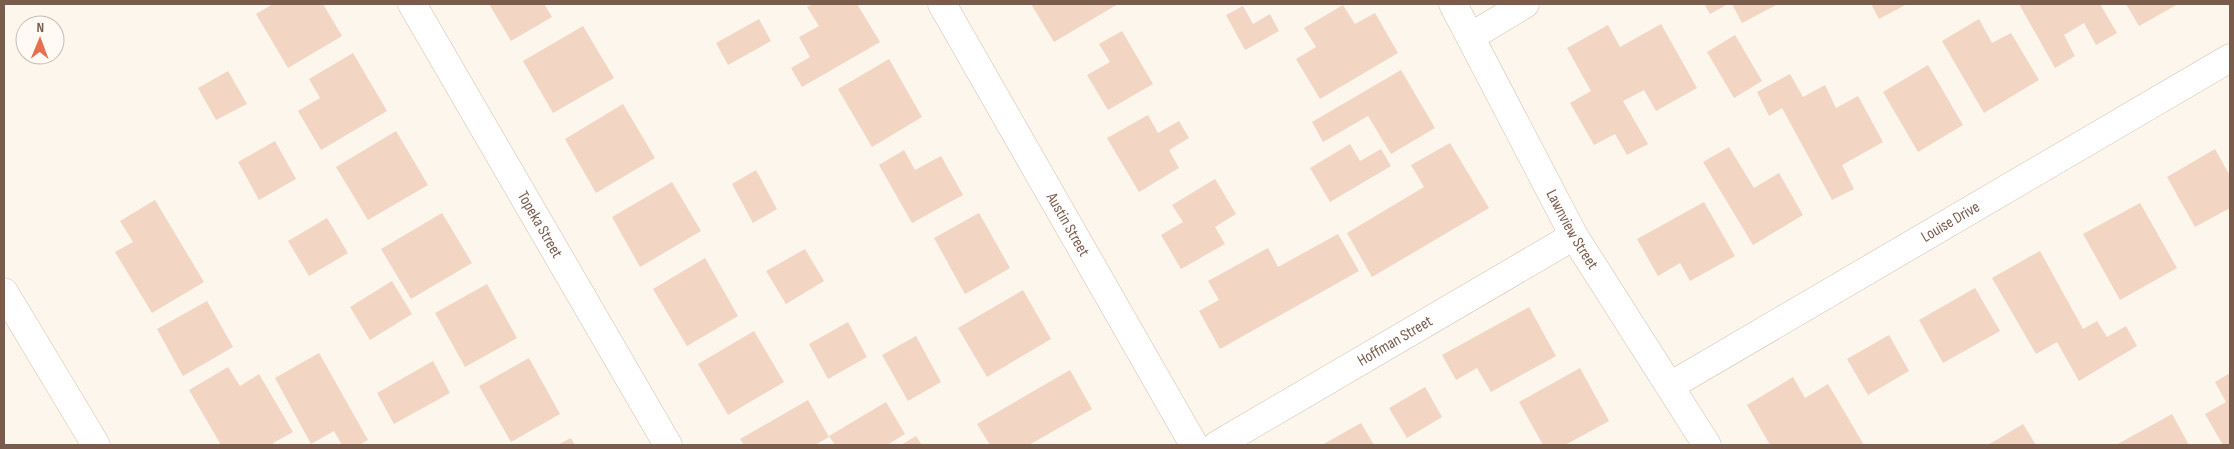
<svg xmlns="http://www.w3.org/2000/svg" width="2234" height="449" font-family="'Sofia Sans Condensed',sans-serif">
<rect width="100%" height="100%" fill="#fdf6ec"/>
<!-- building -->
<g fill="#f3d5c3">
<path d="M273 4H323L342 36 288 68 256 14Z"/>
<path d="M489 4H544L552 17 511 41Z"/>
<path d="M813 4H857L880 42 802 87 791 68 810 57 799 37 819 26 807 7Z"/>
<path d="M1031 4H1118L1054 42Z"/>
<path d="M1704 4H1728L1710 14Z"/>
<path d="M1732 4H1778L1742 23Z"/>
<path d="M1871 4H1907L1879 19Z"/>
<path d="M2019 4H2100L2117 33 2096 45 2084 23 2064 35 2075 56 2055 68Z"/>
<path d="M2126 4H2178L2139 26Z"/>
<path d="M1343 5 1355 24 1375 13 1398 53 1320 99 1296 59 1316 47 1304 28Z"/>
<path d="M1243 6 1253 24 1270 14 1279 31 1245 50 1226 15Z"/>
<path d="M759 19 771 41 728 65 716 43Z"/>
<path d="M1979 19 1992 43 2011 33 2039 80 1984 113 1942 41Z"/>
<path d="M1661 24 1697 88 1656 111 1644 90 1623 101 1648 144 1627 155 1615 134 1594 145 1570 103 1591 91 1567 48 1608 25 1620 47Z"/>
<path d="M583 26 614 78 553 113 523 61Z"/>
<path d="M1122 31 1153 84 1108 110 1087 75 1110 62 1099 44Z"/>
<path d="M1735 35 1762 81 1734 98 1707 52Z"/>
<path d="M353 53 387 111 321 150 298 111 320 98 309 79Z"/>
<path d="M889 59 922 117 872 147 838 89Z"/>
<path d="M1928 65 1963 125 1918 152 1883 92Z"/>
<path d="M1401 70 1435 128 1391 154 1368 116 1323 142 1312 122Z"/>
<path d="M228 71 247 104 216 120 198 88Z"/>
<path d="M1790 74 1803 97 1825 85 1836 108 1858 96 1883 142 1842 165 1854 189 1832 200 1782 108 1769 116 1757 92Z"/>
<path d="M623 104 655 158 596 193 565 139Z"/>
<path d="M1148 115 1158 133 1179 121 1189 138 1169 150 1179 168 1139 192 1107 138Z"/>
<path d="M396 131 428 185 368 220 336 167Z"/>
<path d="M275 141 296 179 259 200 238 162Z"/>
<path d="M1450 143 1489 208 1372 277 1347 233 1424 187 1411 165Z"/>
<path d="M1350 144 1360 161 1381 149 1391 166 1330 202 1310 168Z"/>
<path d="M1729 147 1754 188 1779 173 1803 215 1753 245 1703 162Z"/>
<path d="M2215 149 2230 176V208L2195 227 2167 177Z"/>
<path d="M904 150 915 170 941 156 963 195 912 223 879 165Z"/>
<path d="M756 170 777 209 753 223 732 184Z"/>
<path d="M1215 179 1236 214 1215 227 1225 244 1181 269 1161 235 1183 222 1172 205Z"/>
<path d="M672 182 701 231 640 267 612 217Z"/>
<path d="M155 200 204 282 152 313 115 252 133 242 120 221Z"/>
<path d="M1704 202 1735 256 1690 281 1680 263 1658 276 1637 239Z"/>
<path d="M2140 203 2177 268 2120 300 2083 234Z"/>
<path d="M442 213 472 263 411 299 381 249Z"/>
<path d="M979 213 1010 268 965 294 934 238Z"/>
<path d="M327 218 348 253 309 276 288 241Z"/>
<path d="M1338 234 1359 271 1220 349 1199 311 1219 300 1208 281 1268 248 1278 267Z"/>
<path d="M805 249 824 281 786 304 766 271Z"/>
<path d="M2040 251 2083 329 2097 321 2107 337 2126 326 2137 346 2079 381 2057 342 2036 354 1992 278Z"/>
<path d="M705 258 738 316 687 346 653 289Z"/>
<path d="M392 281 412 314 370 340 350 307Z"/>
<path d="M487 284 517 338 465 367 435 313Z"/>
<path d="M1975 288 2000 331 1943 363 1919 320Z"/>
<path d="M1023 290 1051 339 987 377 958 328Z"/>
<path d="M207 301 233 347 183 376 157 329Z"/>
<path d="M1529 307 1556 356 1491 392 1477 368 1456 380 1442 355Z"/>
<path d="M848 322 867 357 828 379 809 344Z"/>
<path d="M754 331 784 382 728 415 698 364Z"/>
<path d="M1889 335 1909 371 1868 395 1847 359Z"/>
<path d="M916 336 941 382 908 401 882 355Z"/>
<path d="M319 353 368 440 359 445H342L334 431 311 444 275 378Z"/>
<path d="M529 358 560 414 511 442 479 386Z"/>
<path d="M433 361 450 393 394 424 377 393Z"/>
<path d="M228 367 240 386 259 374 293 432 273 443 274 445H221L189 390Z"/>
<path d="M1580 368 1609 421 1565 445H1543L1519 402Z"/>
<path d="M1070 370 1092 409 1029 445H990L977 424Z"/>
<path d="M2230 373V445H2223L2205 414 2226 402 2215 382Z"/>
<path d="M1793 377 1805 398 1828 384 1864 445H1770L1747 405Z"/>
<path d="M1425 387 1442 417 1407 438 1389 408Z"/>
<path d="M808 400 829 437 815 445H744L740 439Z"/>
<path d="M886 402 905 434 887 445H835L829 436Z"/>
<path d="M2172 414 2189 445H2116Z"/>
<path d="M1361 423 1374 445H1322Z"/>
<path d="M2023 424 2036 445H1988Z"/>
<path d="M916 436 922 445H901Z"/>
<path d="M571 438 575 445H557Z"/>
</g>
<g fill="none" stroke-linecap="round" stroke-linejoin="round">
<defs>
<g id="minor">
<path id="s1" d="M412 4 668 445"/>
<path id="s2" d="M942 4 1194 445"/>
<path id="s3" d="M1453 4 1574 236 1707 445"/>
<path d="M1472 36 1525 4"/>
<path id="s4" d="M1670 386 2230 58"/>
<path id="s5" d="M1217 445 1574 236"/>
</g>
<path id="secondary" d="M4 292 96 445"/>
</defs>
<!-- minor casing -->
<use href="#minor" stroke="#d1beb0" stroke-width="29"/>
<!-- secondary casing -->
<use href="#secondary" stroke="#d6c0b0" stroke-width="29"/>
<!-- minor -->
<use href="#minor" stroke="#fff" stroke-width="28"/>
<!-- secondary -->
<use href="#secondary" stroke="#fff" stroke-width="28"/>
</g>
<g text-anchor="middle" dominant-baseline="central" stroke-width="4" stroke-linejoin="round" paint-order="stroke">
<!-- street labels -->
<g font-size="16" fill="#7a5c4d" stroke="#fffaf3">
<text stroke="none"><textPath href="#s4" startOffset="325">Louise Drive</textPath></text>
<text stroke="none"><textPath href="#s1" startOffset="255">Topeka Street</textPath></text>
<text stroke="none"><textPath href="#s2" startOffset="254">Austin Street</textPath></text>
<text stroke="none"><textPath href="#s3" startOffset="255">Lawnview Street</textPath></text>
<text stroke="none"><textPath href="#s5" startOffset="206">Hoffman Street</textPath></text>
</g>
</g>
<!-- border -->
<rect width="2234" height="449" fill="none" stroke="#7a5c4d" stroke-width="10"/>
<!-- north arrow -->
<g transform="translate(40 40) rotate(1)"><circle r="24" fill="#fffaf3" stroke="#cabbb1"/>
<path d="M0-4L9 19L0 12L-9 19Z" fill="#e76f51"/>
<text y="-8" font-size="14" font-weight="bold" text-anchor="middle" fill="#7a5c4d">N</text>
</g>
</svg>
